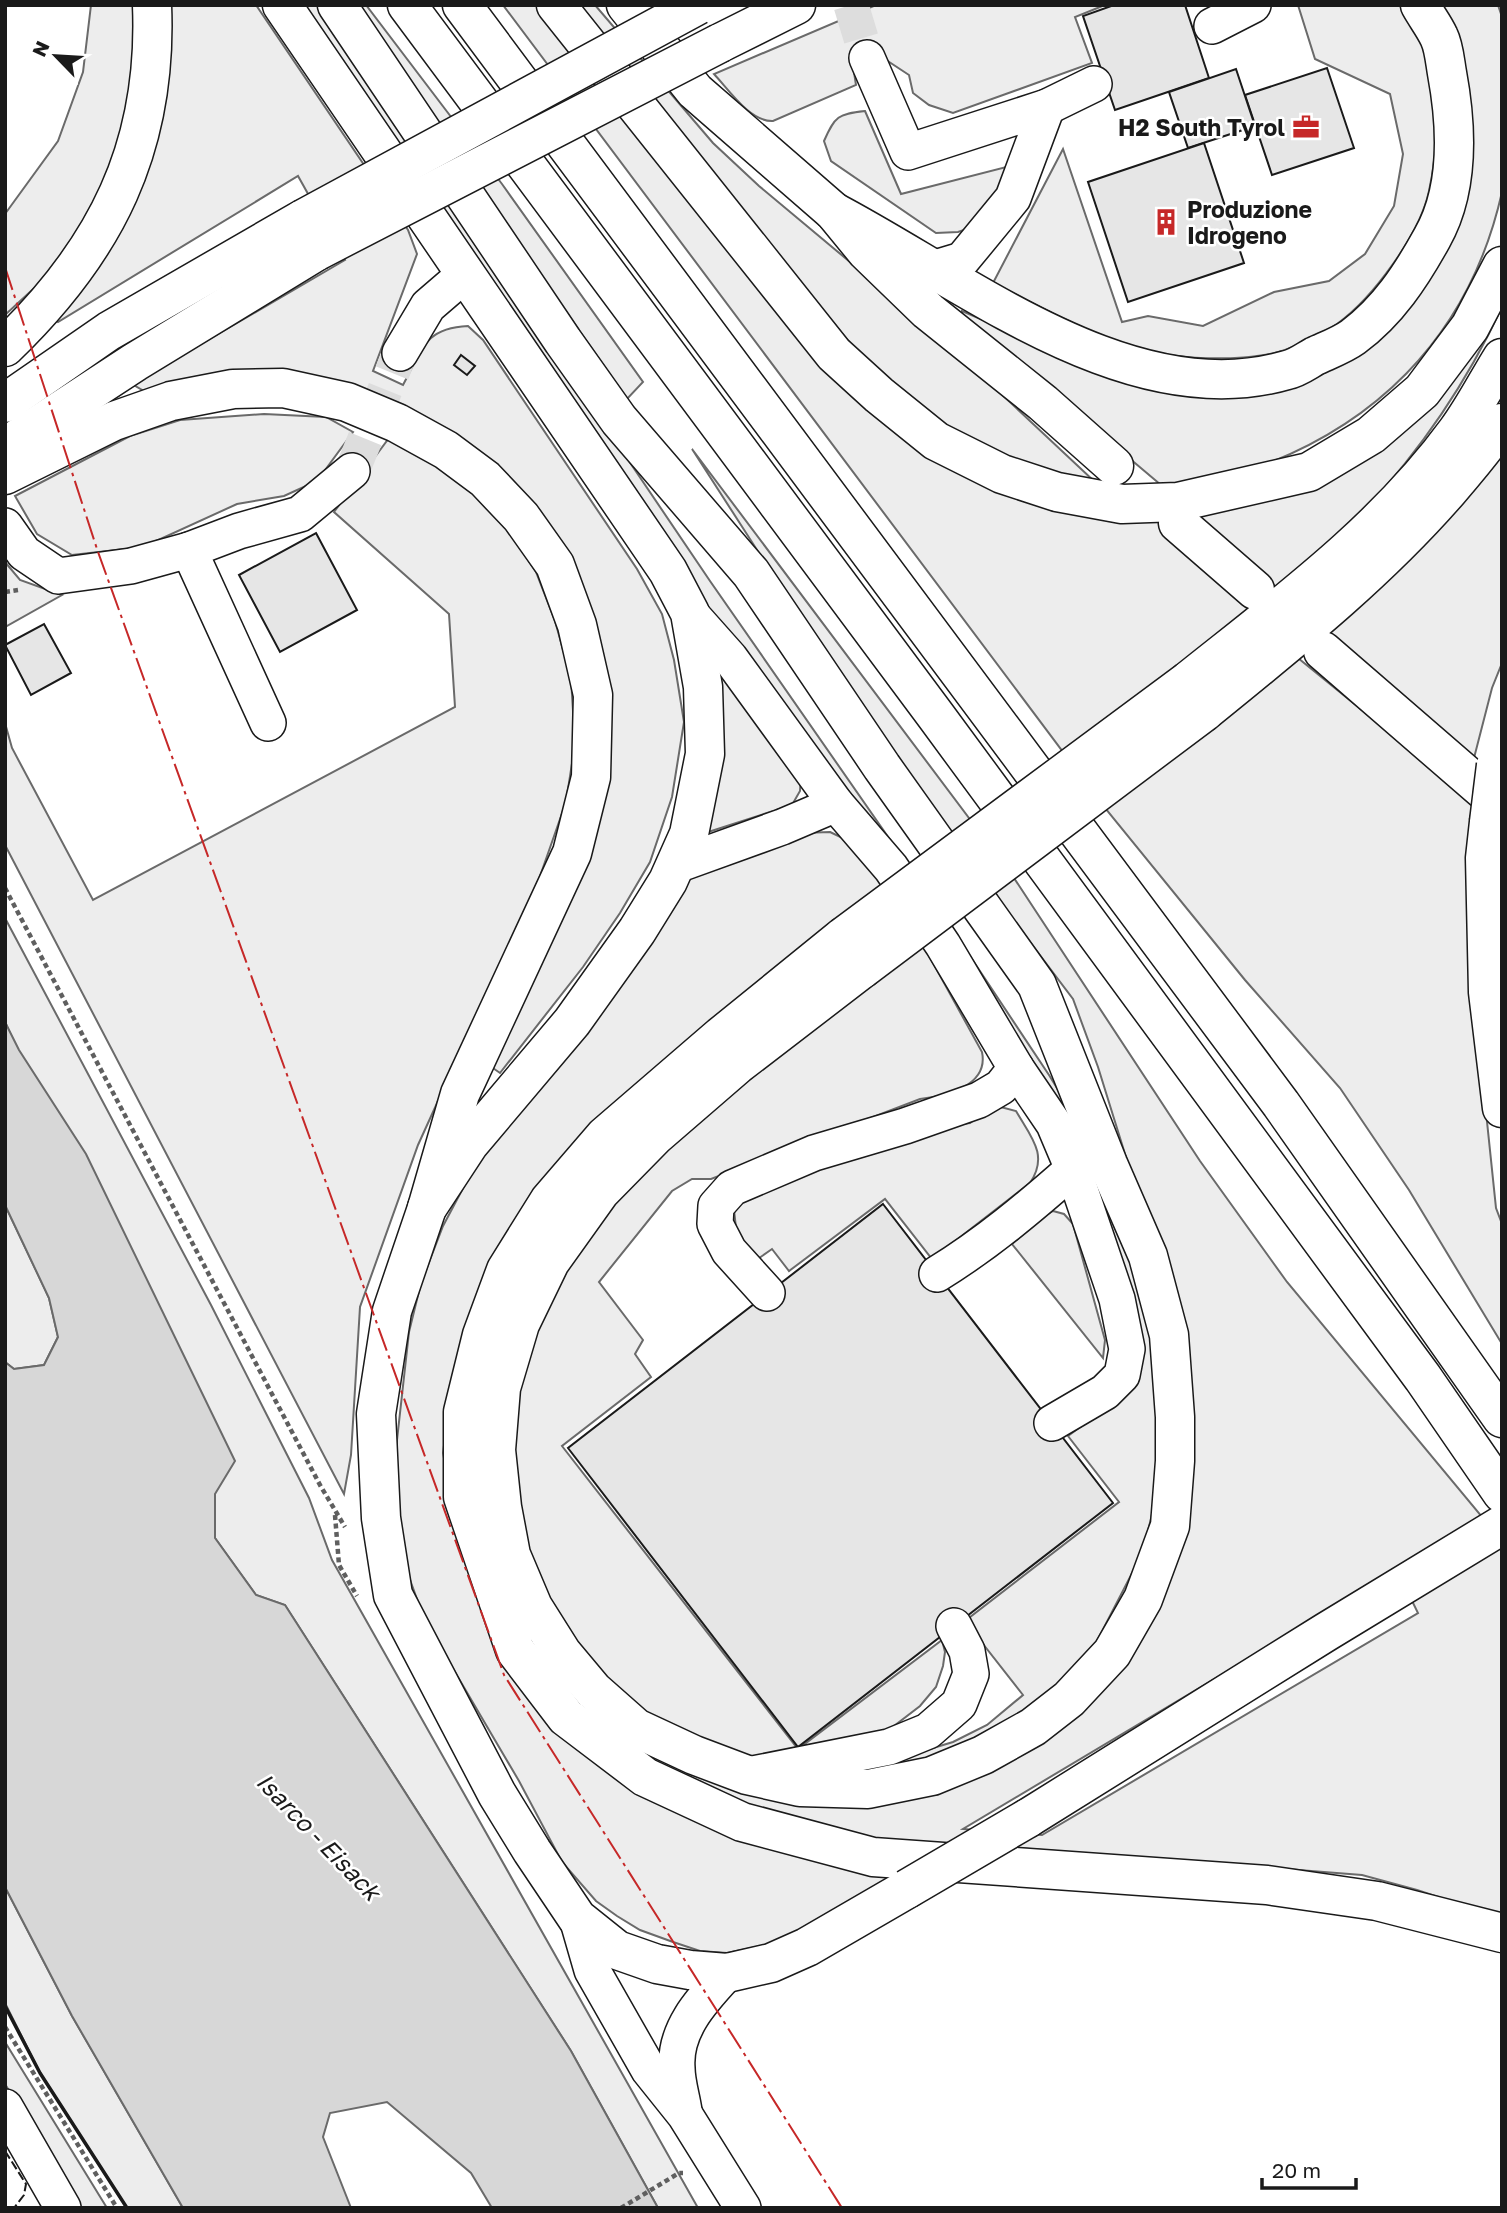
<svg xmlns="http://www.w3.org/2000/svg" width="1507" height="2213" font-family="'Golos Text',sans-serif">
<rect width="100%" height="100%" fill="#fff"/>
<!-- green -->
<g fill="#ededed" stroke="#6a6a6a" stroke-width="2" fill-rule="evenodd">
<path d="M91 5H137L135 94 118 160 85 228 43 280 5 315V214L58 141 83 72Z"/>
<path d="M165 5H256L408 230 417 254 373 371 403 385C422 350 424 328 468 326L483 340 637 569 662 614 674 660 684 722 672 797 650 862 620 913 583 967 500 1073 490 1066 594 813 556 550 373 399 144 391 132 384 345 260 298 176 58 322 51 316 92 266Z"/>
<path d="M293 5H317L456 205 710 581 948 923 1049 1075 1074 1116 1129 1252 1158 1357 1157 1493 1143 1552 1097 1641 1060 1685 988 1740 903 1767V1757L953 1742 987 1725 1023 1695 965 1621 1119 1502 1068 1436 1126 1393 1080 1164 696 602Z"/>
<path d="M352 5H366L502 184 643 382 627 399Z"/>
<path d="M503 5H543L848 389 1158 519 1255 609 1298 658 1475 802 1473 987 1496 1208 1502 1224V1344L1409 1190 1340 1088 1245 980 1105 808Z"/>
<path d="M577 5H595L713 143 759 186 947 343 1095 482 1050 475 963 441 860 355 747 219Z"/>
<path d="M876 5H1105L1075 17 1092 63 953 113 929 105 913 93 909 75 880 56 851 53 856 85 773 121C750 122 729 90 714 74Z"/>
<path d="M1298 5H1407C1414 21 1424 38 1428 54 1438 99 1439 146 1429 191 1420 234 1373 298 1337 324 1323 334 1301 344 1285 350 1262 358 1225 359 1201 358 1125 356 1059 316 993 283L1063 149 1122 322 1148 316 1203 326 1274 292 1329 281 1365 254 1394 206 1403 154 1390 94 1315 59Z"/>
<path d="M1436 5H1498L1502 17V192C1469 339 1371 434 1229 477 1208 483 1183 483 1161 485L962 317V311L1139 387 1197 393 1299 380 1454 215Z"/>
<path d="M865 111 901 194 1014 165 976 226 958 232 936 233 831 161 824 141C835 116 838 114 865 111Z"/>
<path d="M1502 307C1467 382 1419 453 1361 514 1336 540 1305 564 1278 589L1193 513 1265 500Z"/>
<path d="M264 414 326 417 353 432 317 481 284 496 237 504 143 547 72 555 37 534 15 496 130 436 180 420Z"/>
<path d="M389 438 425 455 469 487 506 526 536 572 555 621 571 678 575 744 566 802 539 879 418 1145 360 1307 351 1455 344 1494 5 845V723L12 748 93 900 455 707 449 614 334 512Z"/>
<path d="M1502 439V663L1492 688 1474 758 1326 633Z"/>
<path d="M692 449 1014 878 1200 1161 1287 1282 1483 1518 1502 1550V1918L1417 1890 1362 1875 1018 1848 929 1849 827 1829 761 1811 667 1771 564 1684 760 1795 1041 1738 1183 1515 1134 1183 1098 1067 1073 999 895 764ZM1397 1570 1418 1613 1042 1835 963 1829Z"/>
<path d="M5 562 20 580 62 595 5 627Z"/>
<path d="M712 653 801 776 800 791 792 805 702 834Z"/>
<path d="M830 832 849 841 886 890 921 941 982 1052C989 1086 946 1096 920 1099L711 1179H692L672 1191 599 1282 643 1340 635 1354 651 1377 562 1446 798 1749 942 1640 945 1652 943 1666 936 1687 920 1706 890 1729 746 1761 652 1722 551 1622 506 1487 522 1360 589 1227 871 901 452 1383 443 1453 456 1522 576 1742 904 1869 790 1940 727 1953 700 1951 673 1942 640 1930 617 1916 596 1901 562 1862 519 1781 425 1621 409 1577 397 1507V1440L409 1332 421 1283 443 1226 470 1175 654 915 704 864 802 833Z"/>
<path d="M5 918 211 1305 309 1498 332 1560 698 2208H658L571 2051 285 1605 256 1595 215 1538V1494L5 1022Z"/>
<path d="M993 1105 1016 1111C1031 1137 1049 1155 1030 1183L932 1259 885 1199 789 1271 772 1249 755 1261 736 1228 734 1210 744 1200 919 1129 970 1123Z"/>
<path d="M5 1205 49 1298 58 1337 44 1365 14 1369 5 1362Z"/>
<path d="M1053 1211 1064 1214 1073 1224 1105 1340 1103 1358 1012 1244 1041 1218Z"/>
<path d="M5 1887 72 2016 183 2208H127L40 2073 5 2003Z"/>
<path d="M5 2042 107 2208H81L5 2084Z"/>
</g>
<!-- water -->
<path fill="#d7d7d7" stroke="#6a6a6a" stroke-width="2" d="M5 1022 19 1050 86 1154 235 1461 215 1494V1538L256 1595 285 1605 571 2051 658 2208H492L471 2173 387 2102 330 2113 323 2137 351 2208H183L72 2016 5 1887V1362L14 1369 44 1365 58 1337 49 1298 5 1205Z"/>
<!-- building -->
<g fill="#e6e6e6" stroke="#1a1a1a" stroke-width="2">
<path d="M1114 5H1185L1209 78 1115 110 1083 16Z"/>
<path d="M1327 68 1354 148 1272 175 1245 95Z"/>
<path d="M1236 69 1255 126 1188 148 1169 92Z"/>
<path d="M1204 143 1244 263 1128 302 1088 182Z"/>
<path d="M461 355 475 366 467 375 454 365Z"/>
<path d="M316 533 357 610 280 652 239 575Z"/>
<path d="M44 624 71 673 31 695 5 645Z"/>
<path d="M883 1204 1113 1503 798 1747 568 1448Z"/>
</g>
<g fill="none" stroke-linecap="round" stroke-linejoin="round">
<!-- minor-tunnel -->
<g stroke="#ddd" stroke-width="35" stroke-dasharray="35 18" stroke-linecap="butt">
<path d="M851 5 867 58"/>
<path d="M352 471 400 353"/>
</g>
<defs>
<g id="minor">
<path d="M1212 26 1253 5"/>
<path d="M867 58 908 152 1047 107 1094 84"/>
<path d="M932 269 962 260 1013 198 1047 107"/>
<path d="M400 353 428 306 464 275"/>
<path d="M5 526 24 553 58 576 131 566 189 550"/>
<path d="M690 613 730 658 836 804 891 868 943 945 1016 1068 1001 1087 979 1100 905 1126 814 1153 732 1188 716 1206 715 1224 729 1251 767 1293"/>
<path d="M268 723 189 550 239 531 300 514 352 471"/>
<path d="M674 866 782 827 836 804"/>
<path d="M1016 1068 1054 1124 1073 1169 1117 1299 1127 1349 1122 1375 1105 1392 1052 1423"/>
<path d="M937 1274C986 1244 1030 1207 1073 1169"/>
<path d="M748 1775 889 1747 928 1731 959 1704 971 1674 967 1651 954 1626"/>
<path d="M577 1918 592 1970 649 2070 685 2115 743 2208"/>
<path d="M5 2107 63 2208"/>
<path d="M684 2111C682 2097 677 2082 677 2068 674 2029 703 1999 727 1973"/>
</g>
<g id="major">
<path d="M282 5 668 571 690 613 703 687 705 754 689 834 668 881 637 931 572 1022 469 1144 427 1208 392 1311 376 1414 381 1518 393 1595 497 1794 532 1851 577 1918 617 1950 657 1964 690 1970 727 1973 771 1963 807 1947 907 1889"/>
<path d="M1028 1818 1326 1632 1502 1525"/>
</g>
<g id="highway">
<path d="M337 5 563 341 619 420 751 573 882 767 1037 985 1108 1164 1148 1256 1169 1335 1175 1417V1461L1170 1526 1143 1599 1112 1653 1069 1699 1033 1727 983 1755 932 1776 868 1789 800 1787 747 1775 694 1755 636 1728 593 1690 562 1653 533 1607 511 1555 502 1507 496 1450 501 1388 520 1324 550 1262 600 1192 656 1135 737 1065 862 969"/>
<path d="M407 5 936 716 1423 1378 1502 1493"/>
<path d="M462 5 1281 1104 1502 1418"/>
<path d="M556 5 834 354 879 395 936 441 1002 474 1057 492 1122 504 1178 502 1309 472 1371 435 1422 391 1470 327 1502 266"/>
<path d="M626 5 695 91 834 212 866 251 928 311 1043 403 1114 466"/>
<path d="M720 43 796 5"/>
<path d="M834 212C964 280 1131 416 1287 370 1297 368 1306 361 1315 356 1328 350 1342 345 1353 337 1388 311 1411 276 1432 238 1460 189 1457 127 1447 73 1445 62 1444 47 1439 37 1434 26 1426 16 1420 5"/>
<path d="M5 347C106 250 158 147 152 5"/>
<path d="M5 403 109 331 303 219"/>
<path d="M5 447 135 362 317 251"/>
<path d="M5 475 114 421 171 401 233 389 283 388 347 402 397 423 446 450 485 479 521 517 555 565 577 625 593 695 591 777 572 853 460 1094 427 1208"/>
<path d="M1178 523 1255 590"/>
<path d="M1323 651 1502 806"/>
<path d="M1188 681C1283 605 1384 531 1457 431 1474 408 1487 382 1502 358"/>
<path d="M1204 712C1290 642 1376 574 1449 490 1468 468 1486 447 1502 423"/>
<path d="M1489 822 1485 858 1488 992 1502 1108"/>
<path d="M843 937 721 1036 605 1136 549 1201 506 1270 482 1335 463 1412V1497L515 1650 566 1717 645 1777 742 1822 873 1857 1267 1885 1377 1901 1502 1933"/>
</g>
</defs>
<!-- minor casing -->
<use href="#minor" stroke="#1a1a1a" stroke-width="38"/>
<!-- major casing -->
<use href="#major" stroke="#1a1a1a" stroke-width="41"/>
<!-- highway casing -->
<use href="#highway" stroke="#1a1a1a" stroke-width="41"/>
<!-- path -->
<g stroke="#5f5f5f" stroke-width="4.5" stroke-dasharray="5 3.5" stroke-linecap="butt">
<path d="M5 592 18 590"/>
<path d="M5 888 320 1485 345 1527"/>
<path d="M335 1515 339 1565 357 1596"/>
<path d="M5 2027 117 2208"/>
<path d="M621 2208 679 2173H683"/>
</g>
<!-- minor -->
<use href="#minor" stroke="#fff" stroke-width="35"/>
<!-- major -->
<use href="#major" stroke="#fff" stroke-width="38"/>
<!-- highway -->
<use href="#highway" stroke="#fff" stroke-width="38"/>
<defs>
<path id="major-bridge" d="M907 1889 1028 1818"/>
<g id="highway-bridge">
<path d="M303 219 698 5"/>
<path d="M317 251 720 43"/>
<path d="M1489 822 1496 765"/>
<path d="M843 937 1188 681"/>
<path d="M862 969 1204 712"/>
</g>
</defs>
<!-- major-bridge casing -->
<use href="#major-bridge" stroke="#1a1a1a" stroke-width="41" stroke-linecap="butt"/>
<!-- highway-bridge casing -->
<use href="#highway-bridge" stroke="#1a1a1a" stroke-width="41" stroke-linecap="butt"/>
<!-- major-bridge -->
<use href="#major-bridge" stroke="#fff" stroke-width="38"/>
<!-- highway-bridge -->
<use href="#highway-bridge" stroke="#fff" stroke-width="38"/>
<!-- fence -->
<path stroke="#1a1a1a" stroke-width="2" stroke-dasharray="9 3.5" stroke-linecap="butt" d="M5 2151 26 2184 24 2195 14 2208"/>
<!-- wall -->
<path stroke="#1a1a1a" stroke-width="3.5" d="M5 2006 40 2073 127 2208"/>
<!-- power -->
<path stroke="#c62828" stroke-width="2" stroke-dasharray="24 5 3.5 5" stroke-linecap="butt" d="M5 267 98 552 504 1675 842 2208"/>
</g>
<!-- icons -->
<defs>
<symbol id="office-bare" viewBox="-9 -9 18 18"><path d="M-6-3h4V-5.5h4V-3h4V5H-6ZM-1-4.5V-3h2v-1.5ZM-6 0V1H6V0Z" fill="#c62828" stroke="#fff" stroke-width="2.5" paint-order="stroke"/></symbol>
<symbol id="building-bare" viewBox="-9 -9 18 18"><path d="M-4-6H4V6H1V3H-1V6H-4ZM-2.5-4.3h1.7v1.8h-1.7ZM.8-4.3h1.7v1.8H.8ZM-2.5-1h1.7V.8h-1.7ZM.8-1h1.7V.8H.8Z" fill="#c62828" stroke="#fff" stroke-width="2.5" paint-order="stroke"/></symbol>
</defs>
<g fill-rule="evenodd">
<use href="#office-bare" x="1287" y="108" width="38" height="38"/>
<use href="#building-bare" x="1147" y="203" width="38" height="38"/>
</g>
<g text-anchor="middle" dominant-baseline="central" stroke-width="5" stroke-linejoin="round" paint-order="stroke">
<!-- poi labels -->
<g font-size="23" font-weight="bold" fill="#1a1a1a" stroke="#fff" text-anchor="end">
<text x="1285" y="127">H2 South Tyrol</text>
<text x="1187" y="209" text-anchor="start">Produzione<tspan x="1187" dy="26">Idrogeno</tspan></text>
</g>
<!-- water labels -->
<g font-size="24" font-style="italic" fill="#1a1a1a" stroke="#fff">
<text transform="translate(319 1836) rotate(46)">Isarco - Eisack</text>
</g>
</g>
<!-- border -->
<rect width="1507" height="2213" fill="none" stroke="#1a1a1a" stroke-width="14"/>
<!-- north arrow -->
<g transform="translate(56 56) rotate(295)" stroke="#ffffff" stroke-width="5" paint-order="stroke">
<path d="M0-5L12 26L0 18L-12 26Z" fill="#1a1a1a"/>
<text y="-10" font-size="19" font-weight="bold" text-anchor="middle" fill="#1a1a1a">N</text>
</g>
<!-- scale -->
<path d="M1262 2178v10h94v-10" fill="none" stroke="#1a1a1a" stroke-width="3.5"/>
<text x="1272" y="2178" font-size="21" fill="#1a1a1a" stroke="#ffffff" stroke-width="5" paint-order="stroke">20 m</text>
</svg>
